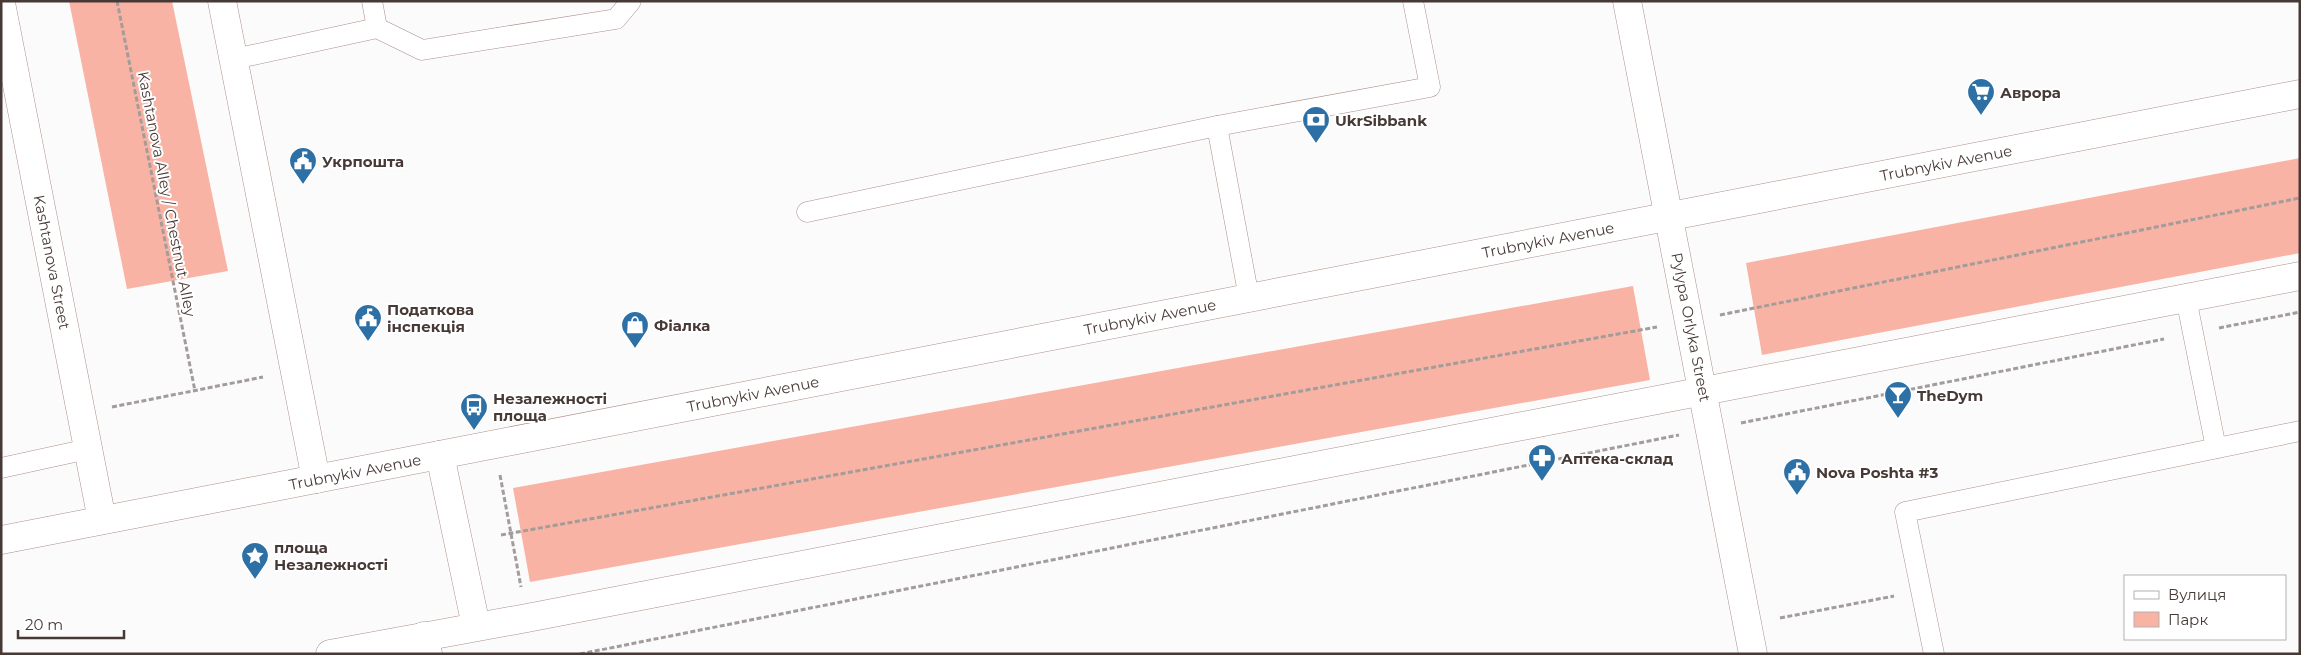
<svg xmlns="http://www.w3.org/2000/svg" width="2301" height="655" font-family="Montserrat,sans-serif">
<rect width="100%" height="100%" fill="#fbfbfb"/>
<!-- green -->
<g fill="#f9b3a4">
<path d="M69 1H172L228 271 127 289Z"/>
<path d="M2300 158V253L1762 355 1746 263Z"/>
<path d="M1633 286 1650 380 530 582 513 488Z"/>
</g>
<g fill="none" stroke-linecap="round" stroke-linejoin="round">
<defs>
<g id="service">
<path d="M372 1 377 28"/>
<path d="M234 59 377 28 422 50 616 19 631 1"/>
<path d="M1217 126 1249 298"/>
<path d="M807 212 1217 126 1430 87 1413 1"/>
<path d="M2186 298 2216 448"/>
<path d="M1 468 88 449"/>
<path d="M1934 654 1905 512 2300 431"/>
</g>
<g id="minor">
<path d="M222 1 316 479"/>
<path d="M1627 1 1753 654"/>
<path d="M1 3 102 520"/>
<path d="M424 636 428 654"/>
</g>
<g id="secondary">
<path d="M440 455 476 626"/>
<path d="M1 540 2300 94"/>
<path d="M330 654 527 618 2300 276"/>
</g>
</defs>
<!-- service casing -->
<use href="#service" stroke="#ae8f88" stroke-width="21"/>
<!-- minor casing -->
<use href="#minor" stroke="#ae8f88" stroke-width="29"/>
<!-- secondary casing -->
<use href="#secondary" stroke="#ae8f88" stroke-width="29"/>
<!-- path -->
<g stroke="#a29c9a" stroke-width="3" stroke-dasharray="5 2.5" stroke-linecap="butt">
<path d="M117 1 195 391"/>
<path d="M1720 315 2300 198"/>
<path d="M2219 328 2300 312"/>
<path d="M112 407 263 377"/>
<path d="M1741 423 2164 339"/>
<path d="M500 475 521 587"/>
<path d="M501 535 1657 327"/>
<path d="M1780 618 1894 596"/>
<path d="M580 654 1679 435"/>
</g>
<!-- service -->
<use href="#service" stroke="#fff" stroke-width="20"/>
<!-- minor -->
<use href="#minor" stroke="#fff" stroke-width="28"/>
<!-- secondary -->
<use href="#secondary" stroke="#fff" stroke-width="28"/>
</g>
<!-- icons -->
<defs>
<symbol id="supermarket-pin" viewBox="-11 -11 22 30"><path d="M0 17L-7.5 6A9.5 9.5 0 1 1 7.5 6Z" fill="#2d70a6" stroke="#fff"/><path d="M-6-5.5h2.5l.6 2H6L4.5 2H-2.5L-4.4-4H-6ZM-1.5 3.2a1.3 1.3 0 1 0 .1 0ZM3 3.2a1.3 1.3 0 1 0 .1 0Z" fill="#fff"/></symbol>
<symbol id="bank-pin" viewBox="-11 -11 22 30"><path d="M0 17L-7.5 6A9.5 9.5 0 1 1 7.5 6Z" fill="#2d70a6" stroke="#fff"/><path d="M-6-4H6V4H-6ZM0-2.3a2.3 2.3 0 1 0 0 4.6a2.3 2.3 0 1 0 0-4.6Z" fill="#fff"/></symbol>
<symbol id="civic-pin" viewBox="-11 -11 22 30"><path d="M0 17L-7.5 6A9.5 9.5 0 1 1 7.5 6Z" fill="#2d70a6" stroke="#fff"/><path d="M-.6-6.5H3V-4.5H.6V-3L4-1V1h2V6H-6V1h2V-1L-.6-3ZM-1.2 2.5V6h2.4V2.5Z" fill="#fff"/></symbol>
<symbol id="shop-pin" viewBox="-11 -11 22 30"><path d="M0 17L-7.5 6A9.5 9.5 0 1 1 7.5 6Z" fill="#2d70a6" stroke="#fff"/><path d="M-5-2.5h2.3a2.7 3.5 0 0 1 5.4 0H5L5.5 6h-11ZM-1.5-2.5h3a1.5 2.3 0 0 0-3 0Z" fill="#fff"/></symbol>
<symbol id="bar-pin" viewBox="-11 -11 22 30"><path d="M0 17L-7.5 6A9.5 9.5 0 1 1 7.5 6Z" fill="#2d70a6" stroke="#fff"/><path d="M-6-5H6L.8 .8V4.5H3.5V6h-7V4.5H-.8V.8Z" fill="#fff"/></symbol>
<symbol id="bus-pin" viewBox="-11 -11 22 30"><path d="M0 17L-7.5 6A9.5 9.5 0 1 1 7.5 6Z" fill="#2d70a6" stroke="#fff"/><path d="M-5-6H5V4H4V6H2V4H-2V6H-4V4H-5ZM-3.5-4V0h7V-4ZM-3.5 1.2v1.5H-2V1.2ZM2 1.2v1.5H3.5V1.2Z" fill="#fff"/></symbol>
<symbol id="pharmacy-pin" viewBox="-11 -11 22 30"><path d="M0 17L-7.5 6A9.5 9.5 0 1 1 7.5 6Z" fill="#2d70a6" stroke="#fff"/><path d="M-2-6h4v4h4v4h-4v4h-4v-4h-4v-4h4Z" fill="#fff"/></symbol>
<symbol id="sight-pin" viewBox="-11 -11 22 30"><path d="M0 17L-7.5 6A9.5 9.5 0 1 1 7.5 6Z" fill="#2d70a6" stroke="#fff"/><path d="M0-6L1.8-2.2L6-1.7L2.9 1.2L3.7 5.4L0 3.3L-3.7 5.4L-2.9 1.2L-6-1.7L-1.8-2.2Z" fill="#fff"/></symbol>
</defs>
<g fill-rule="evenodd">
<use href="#supermarket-pin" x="1965" y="76" width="32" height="43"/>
<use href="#bank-pin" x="1300" y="104" width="32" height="43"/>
<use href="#civic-pin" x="287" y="145" width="32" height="43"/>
<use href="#civic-pin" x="352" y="302" width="32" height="43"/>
<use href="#shop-pin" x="619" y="309" width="32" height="43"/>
<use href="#bar-pin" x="1882" y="379" width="32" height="43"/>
<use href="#bus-pin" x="458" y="391" width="32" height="43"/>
<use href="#pharmacy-pin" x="1526" y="442" width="32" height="43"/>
<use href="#civic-pin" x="1781" y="456" width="32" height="43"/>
<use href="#sight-pin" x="239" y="540" width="32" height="43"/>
</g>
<g text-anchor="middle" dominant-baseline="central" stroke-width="4" stroke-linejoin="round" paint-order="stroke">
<!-- poi labels -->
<g font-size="15" font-weight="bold" fill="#473936" stroke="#fff" text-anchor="start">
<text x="2000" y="92">Аврора</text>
<text x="1335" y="120">UkrSibbank</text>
<text x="322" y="161">Укрпошта</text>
<text x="387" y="309">Податкова<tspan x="387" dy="17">інспекція</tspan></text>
<text x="654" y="325">Фіалка</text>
<text x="1917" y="395">TheDym</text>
<text x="493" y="398">Незалежності<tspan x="493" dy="17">площа</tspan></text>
<text x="1561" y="458">Аптека-склад</text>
<text x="1816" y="472">Nova Poshta #3</text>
<text x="274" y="547">площа<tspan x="274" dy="17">Незалежності</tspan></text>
</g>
<!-- street labels -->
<g font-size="15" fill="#473936" stroke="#fff">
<text transform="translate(1946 163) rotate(-11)">Trubnykiv Avenue</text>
<text transform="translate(167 194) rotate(79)">Kashtanova Alley / Chestnut Alley</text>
<text transform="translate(1548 240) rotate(-11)">Trubnykiv Avenue</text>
<text transform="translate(52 262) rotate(79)">Kashtanova Street</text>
<text transform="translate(1150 317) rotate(-11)">Trubnykiv Avenue</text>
<text transform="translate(1691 327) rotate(79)">Pylypa Orlyka Street</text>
<text transform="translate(753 394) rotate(-11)">Trubnykiv Avenue</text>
<text transform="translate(355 472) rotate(-11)">Trubnykiv Avenue</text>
</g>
</g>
<!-- border -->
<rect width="2301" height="655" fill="none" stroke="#473936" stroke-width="5"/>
<!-- legend -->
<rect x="2124" y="575" width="162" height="65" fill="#ffffff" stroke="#b5b0af"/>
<rect x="2134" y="591" width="25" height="8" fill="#ffffff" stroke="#b5b0af"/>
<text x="2168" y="600" font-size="15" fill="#473936">Вулиця</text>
<rect x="2134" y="612" width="25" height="15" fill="#f9b3a4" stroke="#b5b0af"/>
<text x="2168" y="625" font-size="15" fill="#473936">Парк</text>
<!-- scale -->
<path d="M18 630v8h106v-8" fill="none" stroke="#473936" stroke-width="2.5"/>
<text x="25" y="630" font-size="15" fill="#473936" stroke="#ffffff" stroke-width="4" paint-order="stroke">20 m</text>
</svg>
